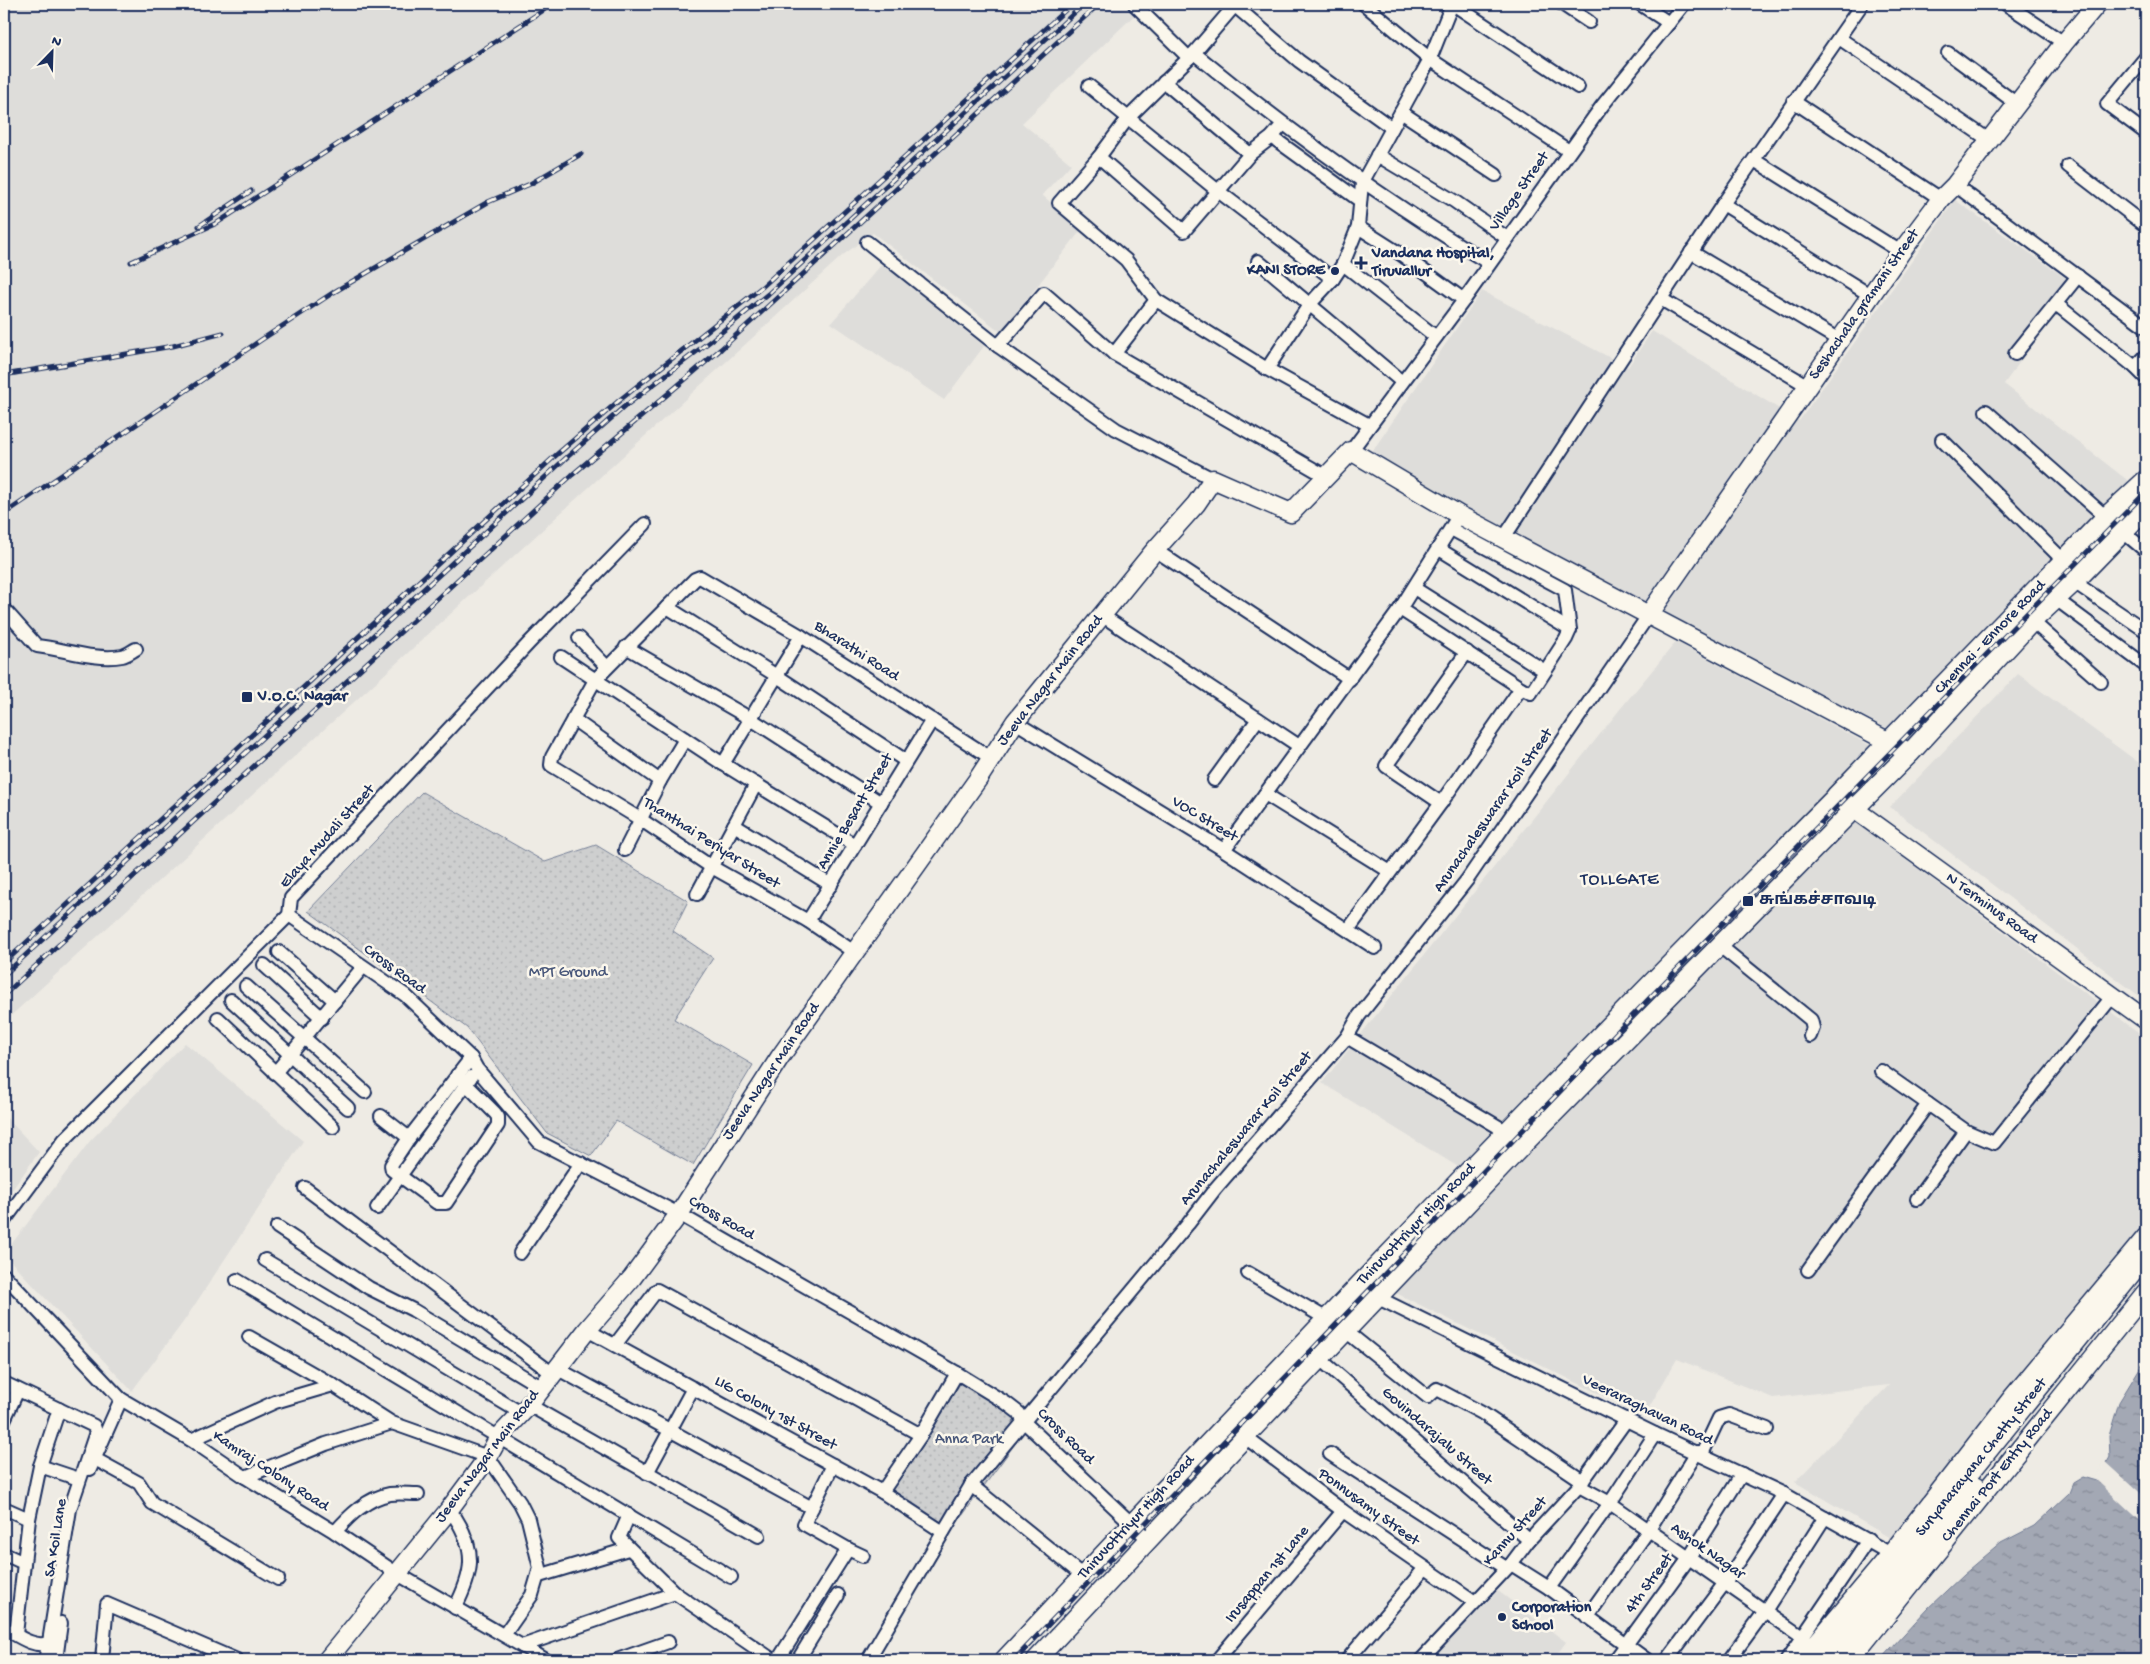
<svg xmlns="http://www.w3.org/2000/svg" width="2150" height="1664" font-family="'Gochi Hand','Noto Sans Tamil',sans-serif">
<defs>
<pattern id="green-dots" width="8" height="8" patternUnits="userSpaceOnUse" patternTransform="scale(1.25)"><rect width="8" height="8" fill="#cecfcf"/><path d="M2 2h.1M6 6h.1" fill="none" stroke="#b0b2b4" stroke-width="1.8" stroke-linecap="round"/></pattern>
<pattern id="water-ripples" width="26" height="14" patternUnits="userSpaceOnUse" patternTransform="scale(1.25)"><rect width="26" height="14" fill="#a3a8b4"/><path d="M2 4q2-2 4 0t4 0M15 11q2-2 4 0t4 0" fill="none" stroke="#848996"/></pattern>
</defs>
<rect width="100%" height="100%" fill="#eeebe4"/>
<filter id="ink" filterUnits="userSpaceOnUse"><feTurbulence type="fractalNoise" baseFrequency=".02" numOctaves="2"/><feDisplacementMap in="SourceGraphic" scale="10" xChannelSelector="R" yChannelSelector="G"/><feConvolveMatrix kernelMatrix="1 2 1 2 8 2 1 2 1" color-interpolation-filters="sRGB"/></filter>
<g filter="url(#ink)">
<!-- built -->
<g fill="#deddda">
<path d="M4 4H1146L1022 123 1071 164 1042 195 1082 229 1001 332 873 233 843 255 4 1022Z"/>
<path d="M1955 200 2075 285 2004 384 2131 483 1887 728 1688 627 1369 456 1482 291 1628 367 1652 331 1799 421Z"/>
<path d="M882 264 984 346 944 400 831 323Z"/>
<path d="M1676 642 1871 746 1460 1168 1322 1083 1621 708Z"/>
<path d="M2018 674 2146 768V1001L1890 807Z"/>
<path d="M1855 822 2146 1038V1232L1902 1545 1795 1482 1889 1385 1773 1398 1677 1359 1644 1416 1394 1292Z"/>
<path d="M185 1043 303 1141 184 1321 132 1391 4 1254 90 1141Z"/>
<path d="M4 1115 39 1152 4 1201Z"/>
<path d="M1498 1591 1566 1642 1553 1660H1430Z"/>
</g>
<!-- green -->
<g fill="url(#green-dots)" stroke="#747f96">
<path d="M422 792 545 862 596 845 688 901 673 931 713 958 674 1019 753 1065 693 1165 616 1121 591 1156 547 1133 467 1028 308 911Z"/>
<path d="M961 1382 1016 1412 1023 1433 951 1531 888 1491Z"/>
</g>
<!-- water -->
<path fill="url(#water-ripples)" stroke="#6d7892" d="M2146 1358V1660H1880L1928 1608 1963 1575 2001 1543 2034 1526 2069 1493 2073 1483 2083 1477 2097 1481 2110 1457 2109 1436 2119 1402Z"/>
<!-- pier -->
<path fill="#eeebe4" d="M2105 1461 2146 1498V1526L2093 1477 2096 1478Z"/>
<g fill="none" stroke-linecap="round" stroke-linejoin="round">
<defs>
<g id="street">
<path d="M1236 4 1194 53 1128 118 1099 157 1059 203 1126 260 1156 300 1267 369 1369 425"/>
<path d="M1364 4 1430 59 1569 151"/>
<path d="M1453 4 1578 87"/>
<path d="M1562 4 1589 22"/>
<path d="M1640 4 1669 23"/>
<path d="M2006 4 2064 43"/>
<path d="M1135 5 1189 58"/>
<path d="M1234 5 1299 61 1392 128"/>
<path d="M1839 38 1989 140"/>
<path d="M1194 53C1288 130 1385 201 1489 263"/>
<path d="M1948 53 2017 104"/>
<path d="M2146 57 2107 104 2146 133"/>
<path d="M1164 82 1250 154"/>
<path d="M1089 86 1218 191 1333 279"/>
<path d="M1793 101 1941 199"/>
<path d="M1401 112 1496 175"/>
<path d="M1272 137 1359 200"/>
<path d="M1377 155 1454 201 1507 238"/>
<path d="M1099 157 1184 231 1250 154 1272 137 1283 124"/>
<path d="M1754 160 1901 252"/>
<path d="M2068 166 2146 226"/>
<path d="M1955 185 2146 327"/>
<path d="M1723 204 1870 295"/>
<path d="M1358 227 1402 255 1464 300"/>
<path d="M867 242 998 346 1116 429 1213 479"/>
<path d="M1691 252 1839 340"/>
<path d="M1258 261 1402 382"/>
<path d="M1343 264 1436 337"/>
<path d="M1661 299 1808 386"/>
<path d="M2056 304 2135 367"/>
<path d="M998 346 1044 293 1114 354 1327 477"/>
<path d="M1114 354 1156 300"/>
<path d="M2015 354 2078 276"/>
<path d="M2146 356 2135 367 2146 378"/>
<path d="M1267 369 1309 305 1333 279 1343 264 1358 227 1362 183 1430 59 1452 4"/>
<path d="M1986 411 2106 517"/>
<path d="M1942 440 2065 562"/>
<path d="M1351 451 1464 300 1602 106 1684 4"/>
<path d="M1451 529 1565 590 1570 630 1566 639 1531 693 1521 688"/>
<path d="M2122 531 2146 551"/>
<path d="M1503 539 1723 204 1862 4"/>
<path d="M1439 549 1570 630"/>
<path d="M1155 550 1350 679"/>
<path d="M2074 582 2146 631"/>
<path d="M1414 588 1545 671"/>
<path d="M2056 599 2146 666"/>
<path d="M667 607 777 676 906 761"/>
<path d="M4 609 37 646C64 649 96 661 122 656 127 655 132 651 136 649"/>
<path d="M1103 616 1299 746"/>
<path d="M2032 621 2101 682"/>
<path d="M579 638 607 667"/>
<path d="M626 647 751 719 881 803"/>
<path d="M561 657 723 764 855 845"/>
<path d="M573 719 660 781"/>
<path d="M1015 722 1224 850 1375 948"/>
<path d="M723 764 801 636"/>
<path d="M1214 780 1258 719"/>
<path d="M1265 794 1389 871"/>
<path d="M1441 803 1386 766 1467 652"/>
<path d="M734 825 831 885"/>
<path d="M625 850 660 781 685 739"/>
<path d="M1224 850 1400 609 1459 515"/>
<path d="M697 894 756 784"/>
<path d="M289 915 405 995 471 1058 477 1069 539 1142 679 1214 957 1373 1006 1403 1019 1413 1024 1422 1149 1540"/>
<path d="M808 921 932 720"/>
<path d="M1348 930 1441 803 1521 688 1400 609"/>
<path d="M1720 946 1811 1020 1813 1028 1810 1036"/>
<path d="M279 952 335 1001"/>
<path d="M854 952 808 921 710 866 640 819 551 765 552 757 595 680 695 579 700 577 801 636 991 758"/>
<path d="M264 965 322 1018"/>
<path d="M246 986 365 1092"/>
<path d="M231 1000 348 1108"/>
<path d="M218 1018 333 1127"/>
<path d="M1347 1037 1507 1132"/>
<path d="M275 1073 363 967"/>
<path d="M457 1075 495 1113 498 1117V1125L446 1203H437L392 1170 391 1165 409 1138 471 1058"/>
<path d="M1928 1104 1966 1131"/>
<path d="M381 1116 409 1138"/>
<path d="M305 1188 553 1374"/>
<path d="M1917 1199 1966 1131 1994 1143 2112 997"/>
<path d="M377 1208 471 1077"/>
<path d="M4 1221 64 1140 289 915 291 898 529 643 645 524"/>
<path d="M277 1227 369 1288 413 1310 541 1387"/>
<path d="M520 1253 581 1163"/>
<path d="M265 1260 521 1413"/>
<path d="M1808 1270 1928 1104 1881 1071"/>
<path d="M1248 1273 1327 1319"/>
<path d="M4 1275 121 1399 191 1440 245 1477 335 1532 396 1573 546 1660"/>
<path d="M237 1280 731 1577"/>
<path d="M1356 1287 1655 1434 1784 1494 1898 1558"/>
<path d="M587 1330 882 1492 943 1532"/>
<path d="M1347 1332 1428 1397 1437 1389 1482 1413 1583 1481"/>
<path d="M249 1337 333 1385 392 1423 488 1457 520 1503 528 1519 540 1568 532 1595 504 1635"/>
<path d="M615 1345 657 1290 921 1435"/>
<path d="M1320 1359 1529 1540"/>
<path d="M558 1369 812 1508"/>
<path d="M4 1383 94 1426 96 1432 70 1509 49 1642C36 1650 15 1634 4 1628"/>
<path d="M529 1405 759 1536"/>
<path d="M4 1420 18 1390"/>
<path d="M1245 1437 1343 1511 1475 1602"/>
<path d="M191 1440 275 1402 333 1385"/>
<path d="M1330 1454 1506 1568"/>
<path d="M1702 1454 1719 1418 1729 1415 1767 1429"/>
<path d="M95 1459 139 1483 152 1503 278 1579"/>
<path d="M40 1466 79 1479"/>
<path d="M90 1469 121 1399"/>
<path d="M647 1473 693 1388"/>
<path d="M245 1477 326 1444 392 1423"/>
<path d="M971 1485 1083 1576"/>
<path d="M1579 1486 1610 1503 1815 1646"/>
<path d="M882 1492 921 1435 957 1373"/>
<path d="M4 1508 29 1519"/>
<path d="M629 1515 619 1538 675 1593 773 1660"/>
<path d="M455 1517C477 1552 473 1573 455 1608"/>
<path d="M335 1532C349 1516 367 1498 390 1494 399 1493 409 1494 418 1494"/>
<path d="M848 1549 863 1556"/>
<path d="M4 1554 24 1563"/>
<path d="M1511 1564 1549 1588 1647 1660"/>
<path d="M539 1576 628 1549"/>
<path d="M1549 1588 1610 1503 1655 1434"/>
<path d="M1587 1617 1648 1531 1697 1452"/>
<path d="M16 1634 29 1519 40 1466 59 1409"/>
<path d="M522 1646 675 1593"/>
<path d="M45 1660 49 1642"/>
<path d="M56 1660 61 1623"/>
<path d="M102 1660 107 1604 237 1660"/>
<path d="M617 1660 668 1642"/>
<path d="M778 1660 848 1549 804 1524 833 1465"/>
<path d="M798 1660 838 1595"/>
<path d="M868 1660 971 1485 1188 1224 1215 1189 1347 1037 1359 1016 1467 880 1648 616"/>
<path d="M1217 1660 1343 1511"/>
<path d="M1347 1660 1425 1568"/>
<path d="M1421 1660 1511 1564 1529 1540 1579 1486 1627 1419"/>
<path d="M1615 1660 1689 1558 1742 1474"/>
<path d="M1667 1660 1724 1584 1784 1494"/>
<path d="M1729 1660 1765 1611 1825 1517"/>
<path d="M1787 1660 1868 1540"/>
</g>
<g id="secondary">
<path d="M1648 616 1901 252 1941 199 1955 185 2064 43 2097 4"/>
<path d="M327 1660 448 1511 488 1457 499 1437 529 1405 587 1330 632 1278 679 1214 780 1057 978 779 1015 722 1155 550 1196 504 1213 479 1291 513 1351 451 1459 515 1910 753"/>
<path d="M1004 1660C1277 1368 1554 1079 1836 796L2146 1020"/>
<path d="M1036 1660 1245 1437 1525 1143 1854 809"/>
<path d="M1802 1660 1891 1554 2012 1398 2146 1237"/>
<path d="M1850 1660 2146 1292"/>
</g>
<g id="primary">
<path d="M1836 796 2106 517 2146 480"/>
<path d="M1854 809 1910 753 2032 621 2074 582 2146 508"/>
<path d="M1818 1660 2146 1255"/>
<path d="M1836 1660 1975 1487"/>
</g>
</defs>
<!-- street casing -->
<use href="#street" stroke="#1b2f5e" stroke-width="16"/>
<!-- secondary casing -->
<use href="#secondary" stroke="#1b2f5e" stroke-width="21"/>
<!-- primary casing -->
<use href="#primary" stroke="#1b2f5e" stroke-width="22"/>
<!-- street -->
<use href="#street" stroke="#fbf7ec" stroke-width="12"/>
<!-- secondary -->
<use href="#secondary" stroke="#fbf7ec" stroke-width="18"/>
<!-- primary -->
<use href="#primary" stroke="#fbf7ec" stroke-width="19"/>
<defs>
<g id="rail">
<path d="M199 226 251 191"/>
<path d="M131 262 217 223 553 4"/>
<path d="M4 375 173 346 223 333"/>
<path d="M4 514 261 340 334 292 488 202 530 184 581 154"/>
<path d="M4 963 554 457 621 399 762 287 1072 4"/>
<path d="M4 975 565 459 624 407 713 339 768 294 1084 4"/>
<path d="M4 995 572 475 721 349 1099 4"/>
<path d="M1014 1660 1666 981 2146 492"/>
</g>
</defs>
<!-- rail casing -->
<use href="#rail" stroke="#1b2f5e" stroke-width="5"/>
<!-- rail -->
<use href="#rail" stroke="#fbf7ec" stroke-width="3" stroke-dasharray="9" stroke-linecap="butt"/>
</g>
</g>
<!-- markers -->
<g fill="#1b2f5e" stroke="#fbf7ec" stroke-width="2">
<path d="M1358.5 255.5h5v5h5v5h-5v5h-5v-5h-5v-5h5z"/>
<circle cx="1335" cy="271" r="5"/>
<rect x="241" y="691" width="12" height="12" rx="2.5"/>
<rect x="1742" y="895" width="12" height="12" rx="2.5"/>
<circle cx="1502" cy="1617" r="5"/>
</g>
<g text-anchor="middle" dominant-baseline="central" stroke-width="5" stroke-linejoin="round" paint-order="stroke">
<!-- street labels -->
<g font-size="16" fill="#1b2f5e" stroke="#fbf7ec">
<text transform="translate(1520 192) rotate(-55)">Village Street</text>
<text transform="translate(1865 305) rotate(-55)">Seshachala gramani Street</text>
<text transform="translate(1991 638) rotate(-46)">Chennai - Ennore Road</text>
<text transform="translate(856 652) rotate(33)">Bharathi Road</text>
<text transform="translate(1051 681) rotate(-52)">Jeeva Nagar Main Road</text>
<text transform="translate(1494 811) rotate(-55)">Arunachaleswarar Koil Street</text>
<text transform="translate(856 812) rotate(-59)">Annie Besant Street</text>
<text transform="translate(1204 820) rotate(31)">VOC Street</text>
<text transform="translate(328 837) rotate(-48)">Elaya Mudali Street</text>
<text transform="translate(711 844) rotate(32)">Thanthai Periyar Street</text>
<text transform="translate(1991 909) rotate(36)">N Terminus Road</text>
<text transform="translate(394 970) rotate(36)">Cross Road</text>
<text transform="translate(772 1072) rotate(-56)">Jeeva Nagar Main Road</text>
<text transform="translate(1247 1129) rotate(-50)">Arunachaleswarar Koil Street</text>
<text transform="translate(721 1219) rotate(30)">Cross Road</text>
<text transform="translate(1417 1225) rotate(-46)">Thiruvottriyur High Road</text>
<text transform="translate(1647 1411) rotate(26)">Veeraraghavan Road</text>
<text transform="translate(775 1414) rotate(29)">LIG Colony 1st Street</text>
<text transform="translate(1065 1437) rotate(44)">Cross Road</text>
<text transform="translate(1436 1437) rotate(41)">Govindarajalu Street</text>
<text transform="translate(488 1457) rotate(-53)">Jeeva Nagar Main Road</text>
<text transform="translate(1982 1458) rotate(-51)">Suryanarayana Chetty Street</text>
<text transform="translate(270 1472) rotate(33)">Kamraj Colony Road</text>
<text transform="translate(1998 1476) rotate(-51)">Chennai Port Entry Road</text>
<text transform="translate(1368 1508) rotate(36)">Ponnusamy Street</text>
<text transform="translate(1137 1518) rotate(-47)">Thiruvottriyur High Road</text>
<text transform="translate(1516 1532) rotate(-48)">Kannu Street</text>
<text transform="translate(57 1538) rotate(-81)">SA Koil Lane</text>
<text transform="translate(1707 1552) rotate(35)">Ashok Nagar</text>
<text transform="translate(1268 1575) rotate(-50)">Irusappan 1st Lane</text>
<text transform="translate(1650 1584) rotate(-54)">4th Street</text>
</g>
<!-- poi labels -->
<g font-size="16" font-weight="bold" fill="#1b2f5e" stroke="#fbf7ec" text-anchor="start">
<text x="1372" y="254">Vandana Hospital,<tspan x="1372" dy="18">Tiruvallur</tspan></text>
<text x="1325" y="271" text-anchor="end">KANI STORE</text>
<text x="258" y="697">V.O.C. Nagar</text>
<text x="1759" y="901">சுங்கச்சாவடி</text>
<text x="1512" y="1608">Corporation<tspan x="1512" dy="18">School</tspan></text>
</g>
<!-- park labels -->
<g font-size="16" fill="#48577a" stroke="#fbf7ec">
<text x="568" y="973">MPT Ground</text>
<text x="969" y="1440">Anna Park</text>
</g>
<!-- neighbourhood labels -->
<g font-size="18" letter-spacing="1" fill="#1b2f5e" stroke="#fbf7ec">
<text x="1620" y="880">TOLLGATE</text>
</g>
</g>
<!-- margin -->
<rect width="2150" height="1664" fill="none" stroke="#fbf7ec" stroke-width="20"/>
<rect x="10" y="10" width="2130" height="1644" fill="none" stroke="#1b2f5e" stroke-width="2" filter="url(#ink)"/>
<!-- north arrow -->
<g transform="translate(52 52) rotate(23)" stroke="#fbf7ec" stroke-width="4" paint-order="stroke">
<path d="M0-4L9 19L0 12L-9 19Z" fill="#1b2f5e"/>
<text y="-8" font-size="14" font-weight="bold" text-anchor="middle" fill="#1b2f5e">N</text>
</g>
</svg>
